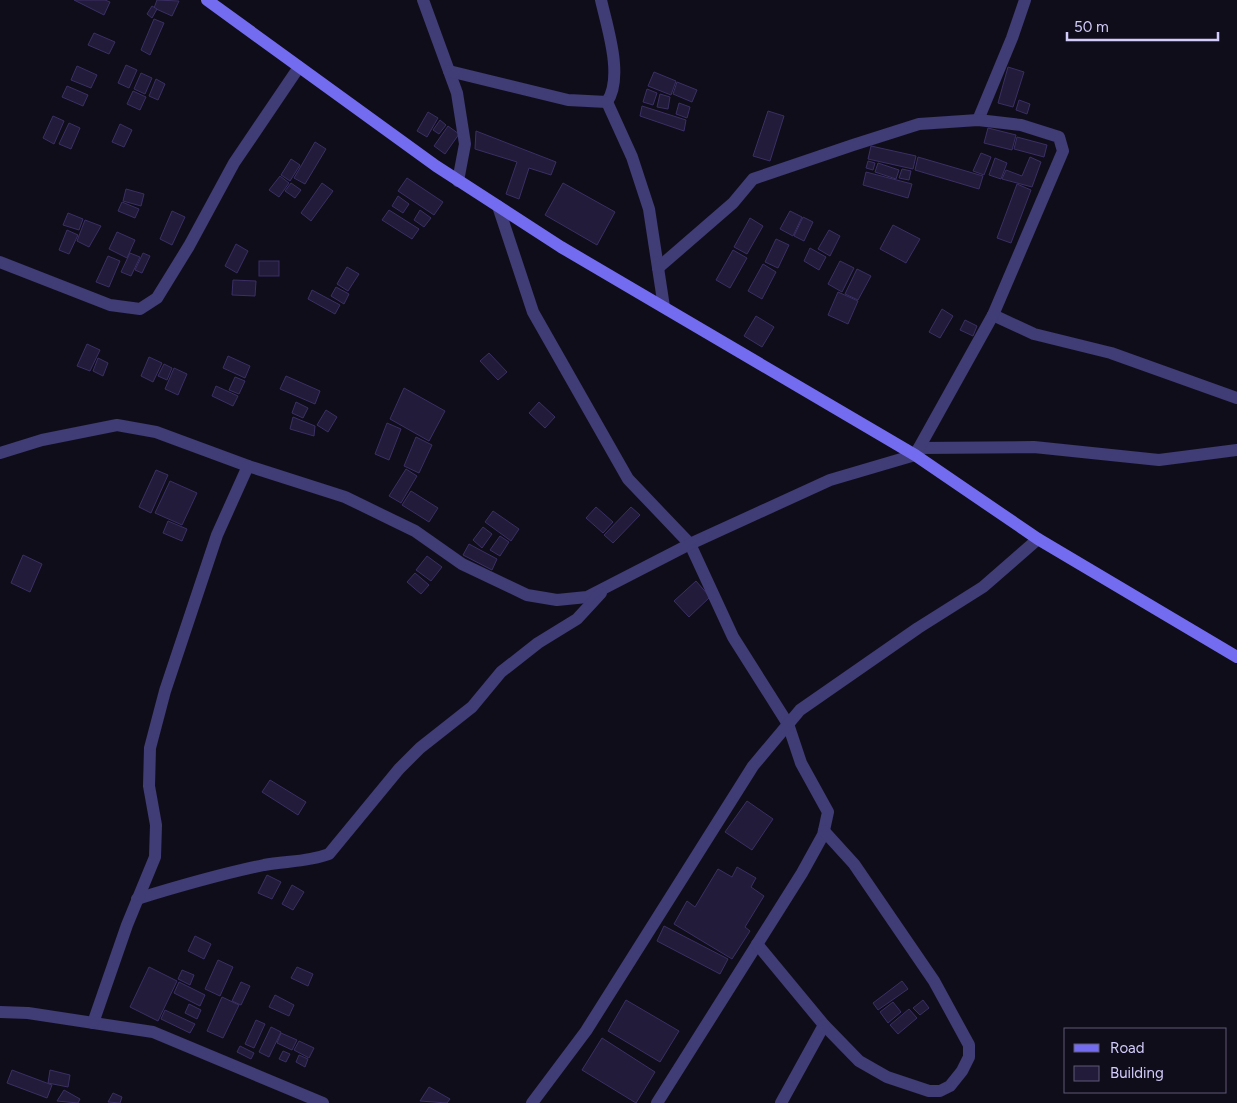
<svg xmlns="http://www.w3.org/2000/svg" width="1237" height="1103" font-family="Figtree,sans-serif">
<rect width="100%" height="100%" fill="#100d1b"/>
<!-- building -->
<g fill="#221b3a" stroke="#3b2f64">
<path d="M74 0H105L110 2 104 15Z"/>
<path d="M157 0 179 1 172 16 154 8Z"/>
<path d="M152 6 157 9 152 18 147 14Z"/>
<path d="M154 19 164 23 150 55 141 50Z"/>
<path d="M94 33 115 42 109 54 88 45Z"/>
<path d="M126 65 137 70 129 88 118 83Z"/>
<path d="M77 66 97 75 91 88 71 80Z"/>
<path d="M1008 67 1024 72 1013 107 998 103Z"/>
<path d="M654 72 676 81 671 95 648 86Z"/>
<path d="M141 73 152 78 145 94 134 89Z"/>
<path d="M156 79 165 84 158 100 149 96Z"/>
<path d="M677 82 697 90 692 102 673 94Z"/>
<path d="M67 86 88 95 83 106 62 97Z"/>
<path d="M647 89 657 93 653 105 643 102Z"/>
<path d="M133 91 146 97 140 110 127 104Z"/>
<path d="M660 94 670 97 668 109 657 107Z"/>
<path d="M1019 100 1030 104 1027 114 1016 110Z"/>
<path d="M679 103 690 107 687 118 676 114Z"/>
<path d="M642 106 686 120 684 131 640 116Z"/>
<path d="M768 111 784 116 770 161 753 156Z"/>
<path d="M428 112 438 118 427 137 417 131Z"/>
<path d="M53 116 64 121 54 144 43 138Z"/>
<path d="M440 120 446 125 439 134 433 130Z"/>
<path d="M69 123 80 128 71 149 59 144Z"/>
<path d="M120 124 132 130 124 147 112 142Z"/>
<path d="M448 126 459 134 445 154 434 146Z"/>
<path d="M988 128 1016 135 1012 150 984 143Z"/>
<path d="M476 131 556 162 551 175 529 168 519 199 506 194 517 162 475 149Z"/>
<path d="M1017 137 1047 145 1044 157 1014 149Z"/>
<path d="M315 142 326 149 305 184 294 178Z"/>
<path d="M871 146 916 156 913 169 868 159Z"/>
<path d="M981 153 991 157 984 175 973 171Z"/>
<path d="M918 157 983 176 979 189 915 170Z"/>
<path d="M1030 157 1041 162 1032 187 1002 179 1006 170 1022 176Z"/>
<path d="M995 158 1007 163 1001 179 989 175Z"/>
<path d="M291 159 300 165 290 181 281 175Z"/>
<path d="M868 161 875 163 873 170 866 168Z"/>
<path d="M878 163 899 170 896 179 875 172Z"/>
<path d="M902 169 911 171 909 180 899 178Z"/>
<path d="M866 172 912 184 908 198 863 185Z"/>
<path d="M280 176 289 183 279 197 269 190Z"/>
<path d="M407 178 443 202 434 215 398 191Z"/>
<path d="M291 183 301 190 295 198 285 191Z"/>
<path d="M322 183 333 191 311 221 301 213Z"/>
<path d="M563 183 615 212 597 245 545 215Z"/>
<path d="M1017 184 1031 190 1011 243 997 238Z"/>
<path d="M126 189 144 194 141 206 123 201Z"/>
<path d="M398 196 409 204 403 213 392 206Z"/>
<path d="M122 202 139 209 135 218 118 211Z"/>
<path d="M389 210 419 229 412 239 382 220Z"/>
<path d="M420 210 431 218 424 227 414 220Z"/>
<path d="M172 211 185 217 172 245 160 239Z"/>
<path d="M790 211 802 217 793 236 780 229Z"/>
<path d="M68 213 83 219 79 230 63 225Z"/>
<path d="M803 217 813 222 804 241 794 236Z"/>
<path d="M750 218 763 226 747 254 734 247Z"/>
<path d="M85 220 101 226 89 247 77 241Z"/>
<path d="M893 225 920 239 906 263 880 249Z"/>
<path d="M67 230 78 235 69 254 59 250Z"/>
<path d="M829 230 840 236 830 256 818 249Z"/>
<path d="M117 232 135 240 127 258 109 249Z"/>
<path d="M776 239 789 245 778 268 765 262Z"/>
<path d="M236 244 248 251 237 273 225 266Z"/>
<path d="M810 248 826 257 819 270 804 261Z"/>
<path d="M733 250 747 258 730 288 716 280Z"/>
<path d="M130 253 140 257 131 276 121 272Z"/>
<path d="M143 253 150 256 142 273 135 270Z"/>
<path d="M108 256 120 261 109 287 96 282Z"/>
<rect x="259" y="261" width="20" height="15"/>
<path d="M840 261 854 268 842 292 828 284Z"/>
<path d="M763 264 776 272 762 299 748 291Z"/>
<path d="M347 267 359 274 348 291 337 284Z"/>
<path d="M857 269 871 276 858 300 845 294Z"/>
<path d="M233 280 256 281 255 296 232 295Z"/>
<path d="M336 287 349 294 344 304 331 296Z"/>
<path d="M312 290 340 305 335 314 308 299Z"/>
<path d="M838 292 858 301 848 324 828 315Z"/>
<path d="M942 309 953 316 940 338 929 332Z"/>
<path d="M756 316 774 327 762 347 744 336Z"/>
<path d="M965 320 977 326 973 336 960 330Z"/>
<path d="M87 344 100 350 90 371 77 366Z"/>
<path d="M489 353 507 372 498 380 480 361Z"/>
<path d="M228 356 250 366 245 378 223 368Z"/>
<path d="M149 357 162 363 153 382 141 376Z"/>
<path d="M98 358 108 363 103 376 93 371Z"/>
<path d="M164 364 172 368 167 380 158 376Z"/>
<path d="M174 368 187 374 178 395 165 389Z"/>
<path d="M286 376 320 391 315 404 280 389Z"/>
<path d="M235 377 245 381 239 394 229 390Z"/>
<path d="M216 386 238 396 233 406 212 396Z"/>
<path d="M404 388 445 411 429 441 390 419Z"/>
<path d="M296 402 308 408 303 418 292 413Z"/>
<path d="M539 402 555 417 545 428 529 413Z"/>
<path d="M326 410 337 417 328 432 317 425Z"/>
<path d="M293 417 315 426 314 436 290 429Z"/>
<path d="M387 423 401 429 389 460 375 454Z"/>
<path d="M416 437 432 445 419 473 404 466Z"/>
<path d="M406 469 417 476 401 503 389 496Z"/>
<path d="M156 470 168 475 151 513 139 507Z"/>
<path d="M170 481 197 493 182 525 155 513Z"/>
<path d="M411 491 438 508 429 522 402 505Z"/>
<path d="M596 507 613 522 603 533 586 518Z"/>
<path d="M631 507 640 515 613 543 604 535Z"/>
<path d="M493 511 519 529 511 541 485 522Z"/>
<path d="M168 521 187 529 182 541 163 533Z"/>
<path d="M483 527 492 534 482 548 473 540Z"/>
<path d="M500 536 509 542 500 556 490 550Z"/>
<path d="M469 544 497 559 492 570 463 555Z"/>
<path d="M23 555 42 564 30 592 11 583Z"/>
<path d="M427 556 442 567 431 581 416 570Z"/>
<path d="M415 573 429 585 421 594 407 582Z"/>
<path d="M696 581 710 597 689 617 674 601Z"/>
<path d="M270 780 306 802 298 815 262 792Z"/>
<path d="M747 801 773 819 752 850 725 832Z"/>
<path d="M737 867 756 878 751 887 764 896 745 927 750 931 732 959 674 924 687 901 695 907 718 869 732 877Z"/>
<path d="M267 875 281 882 272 899 258 893Z"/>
<path d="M292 885 304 892 293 910 282 904Z"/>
<path d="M664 926 728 959 720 974 657 941Z"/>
<path d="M195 936 211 944 204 959 188 951Z"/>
<path d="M218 960 233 967 220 996 205 989Z"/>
<path d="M149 967 177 981 158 1021 130 1007Z"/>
<path d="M297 967 313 974 308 986 291 978Z"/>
<path d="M182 970 194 975 190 985 178 979Z"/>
<path d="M902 981 908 989 878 1010 873 1003Z"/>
<path d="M179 982 205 995 200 1006 174 993Z"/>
<path d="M241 982 250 986 241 1005 232 1001Z"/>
<path d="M275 995 294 1005 289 1016 269 1007Z"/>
<path d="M222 997 239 1005 223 1038 207 1031Z"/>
<path d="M626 1000 679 1031 660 1062 608 1031Z"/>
<path d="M923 1000 929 1008 920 1015 913 1008Z"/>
<path d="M893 1002 901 1012 888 1023 880 1012Z"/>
<path d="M189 1004 201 1010 197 1019 185 1013Z"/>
<path d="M909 1009 917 1018 898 1034 890 1025Z"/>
<path d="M165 1010 195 1024 190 1033 161 1019Z"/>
<path d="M256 1020 265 1024 254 1048 245 1044Z"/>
<path d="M271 1027 281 1032 269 1057 259 1052Z"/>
<path d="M281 1033 297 1040 292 1050 277 1043Z"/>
<path d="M602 1038 655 1072 636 1103 582 1070Z"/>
<path d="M299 1041 314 1048 309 1058 294 1050Z"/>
<path d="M240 1046 254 1053 251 1059 237 1052Z"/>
<path d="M283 1051 290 1054 286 1062 279 1059Z"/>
<path d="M299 1055 308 1059 305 1067 296 1062Z"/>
<path d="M12 1070 52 1085 47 1098 7 1083Z"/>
<path d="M50 1070 70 1075 68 1087 48 1083Z"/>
<path d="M429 1087 450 1099 447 1103 420 1101Z"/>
<path d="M64 1090 80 1099 78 1103 57 1101Z"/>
<path d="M113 1093 122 1097 120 1103 108 1102Z"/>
</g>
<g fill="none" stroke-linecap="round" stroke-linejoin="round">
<!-- street -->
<g stroke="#403c75" stroke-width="12">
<path d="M423 0 457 93 465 144 458 181"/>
<path d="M449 71 568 100 607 102C624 77 607 27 601 0"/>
<path d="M607 102 632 157 649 209 664 307"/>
<path d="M978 120 1012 38 1025 0"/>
<path d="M498 206 533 312 628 479 690 544 733 637 788 724 801 763 828 812 823 835 802 873 657 1103"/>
<path d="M0 262 110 305 140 309 157 298 189 246 234 163 299 67"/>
<path d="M993 315 1034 334 1111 353 1237 398"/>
<path d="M919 448 1034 447 1159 460 1237 450"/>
<path d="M0 453 42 440 117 425 156 432 248 466 345 497 415 531 462 564 527 595 557 600 587 597 690 544 830 480 915 455 993 315 1063 151 1059 137 1021 125 978 120 919 124 853 145 753 179 733 203 658 268"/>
<path d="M137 899C179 886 221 874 264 865 286 861 308 862 329 854L399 769 420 748 472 707 501 672 538 643 577 619 601 593"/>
<path d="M757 944 824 1025 859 1061 887 1077 929 1091H940L950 1086 962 1071 969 1057V1045L934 981 854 864 824 831"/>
<path d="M0 1012 28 1013 153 1032 323 1103"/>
<path d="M93 1023 127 925 155 857 156 825 149 786 150 748 165 691 217 535 248 466"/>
<path d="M532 1103 586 1031 753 766 800 710 918 628 983 587 1038 539"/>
<path d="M781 1103 824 1025"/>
</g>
<!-- secondary -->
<path stroke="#736cf1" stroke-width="12" d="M207 0 436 166 561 247 915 455 1038 539 1237 657"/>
</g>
<!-- legend -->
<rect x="1064" y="1028" width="162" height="65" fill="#100d1b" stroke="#5e5974"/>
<rect x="1074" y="1044" width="25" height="8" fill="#736cf1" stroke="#5e5974"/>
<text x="1110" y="1053" font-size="15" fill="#d2ccfa">Road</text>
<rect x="1074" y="1066" width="25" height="15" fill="#221b3a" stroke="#5e5974"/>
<text x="1110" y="1078" font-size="15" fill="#d2ccfa">Building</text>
<!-- scale -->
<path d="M1067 32v8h151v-8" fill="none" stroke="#d2ccfa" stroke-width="2.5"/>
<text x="1074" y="32" font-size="15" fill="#d2ccfa" stroke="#100d1b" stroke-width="4" paint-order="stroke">50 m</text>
</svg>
